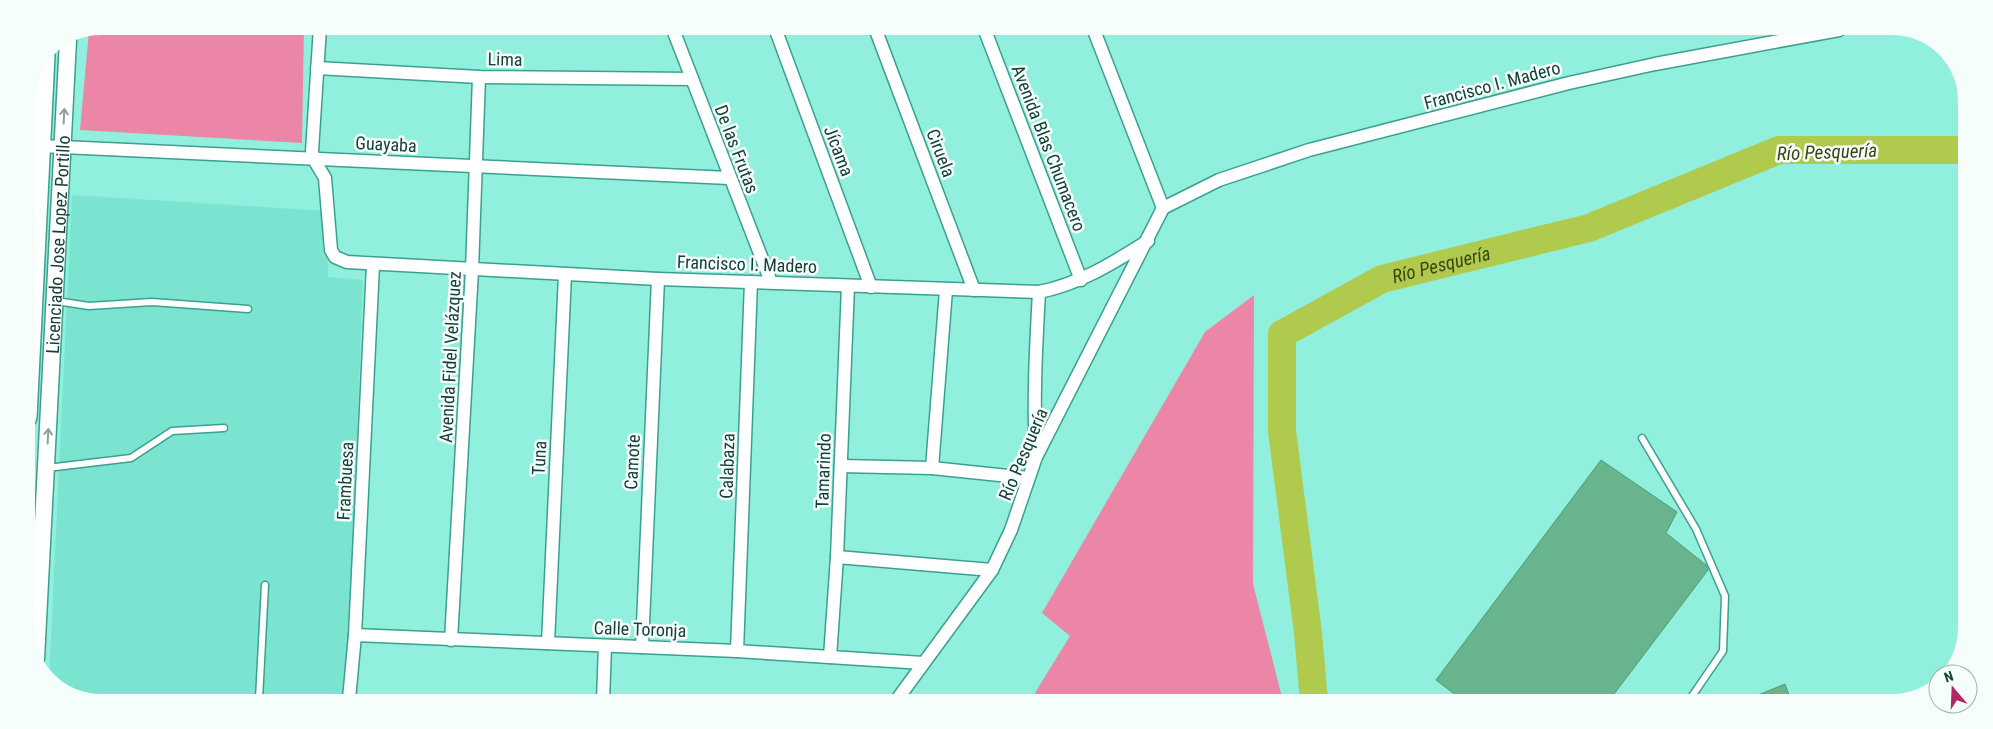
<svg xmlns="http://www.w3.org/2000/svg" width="1993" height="729" font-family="'Roboto Condensed',sans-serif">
<rect width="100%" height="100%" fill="#90f0dd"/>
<!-- built -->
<path fill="#7ae4d1" d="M72 195 327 211 328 277 363 280 347 699H77L49 679Z"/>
<!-- green -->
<g fill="#ec86a7">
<path d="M101 26 304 27 302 143 80 130 89 31Z"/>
<path d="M1254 295 1253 584 1283 701H1030L1070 636 1042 613 1205 332Z"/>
</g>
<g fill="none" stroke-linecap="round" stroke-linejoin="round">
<!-- river -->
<path stroke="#b0ca4e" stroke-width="28" id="s1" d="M1314 702 1308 633 1282 431V334L1382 279 1589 228 1779 150H1966"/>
</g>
<!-- building -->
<g fill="#68b48d" stroke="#509c76">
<path d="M1601 460 1677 512 1666 533 1706 565 1708 570 1608 702H1465L1436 680Z"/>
<path d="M1785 684 1792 703 1741 702Z"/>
</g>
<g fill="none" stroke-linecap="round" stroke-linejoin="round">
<defs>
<g id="lane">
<path d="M56 301 89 306 152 302 248 309"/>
<path d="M1642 438 1696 529 1725 596 1723 651 1688 702"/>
<path d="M47 468 131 458 172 431 224 428"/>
<path d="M259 699 265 585"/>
</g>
<g id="street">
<path d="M320 27 312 151 313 158 325 178 331 250 335 257 347 262 658 279 1039 292C1080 284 1113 263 1148 241"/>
<path d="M672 27 771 282"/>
<path d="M775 28 871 287"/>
<path d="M875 28 974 290"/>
<path d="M984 28 1081 280"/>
<path d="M1093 28 1163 208"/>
<path d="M317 68 479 77 692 79"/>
<path d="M41 146 729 178"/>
<path d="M1163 208 1219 180 1309 150 1569 83 1655 64 1839 30"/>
<path d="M1036 455C1033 401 1036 346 1039 292"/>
<path d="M841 466 932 468 1028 478"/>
<path d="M932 468 946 290"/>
<path d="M837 557 992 570"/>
<path d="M355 635 737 651 923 663"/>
<path d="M451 640 472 270 479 77"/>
<path d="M548 643 565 275"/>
<path d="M642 647 658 279"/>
<path d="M737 651 751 282"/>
<path d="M830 657 837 557 848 286"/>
<path d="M349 699 355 635 373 265"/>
<path d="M603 700 605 646"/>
<path d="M896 701 992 570 1011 530 1036 457 1163 208"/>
</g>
<g id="secondary">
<path id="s2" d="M36 659 68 40"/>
</g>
<path id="highway" d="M26 417 44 56"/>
</defs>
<!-- lane casing -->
<use href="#lane" stroke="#3ca08f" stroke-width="9"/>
<!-- street casing -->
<use href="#street" stroke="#3ca08f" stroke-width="15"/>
<!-- secondary casing -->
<use href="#secondary" stroke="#3ca08f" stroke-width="19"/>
<!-- highway casing -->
<use href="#highway" stroke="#3ca08f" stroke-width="24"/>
<!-- lane -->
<use href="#lane" stroke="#fff" stroke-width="6"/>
<!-- street -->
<use href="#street" stroke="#fff" stroke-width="12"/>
<!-- secondary -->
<use href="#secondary" stroke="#fff" stroke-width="16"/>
<!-- highway -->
<use href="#highway" stroke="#fff" stroke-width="21"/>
</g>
<!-- one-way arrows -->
<defs><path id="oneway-shaft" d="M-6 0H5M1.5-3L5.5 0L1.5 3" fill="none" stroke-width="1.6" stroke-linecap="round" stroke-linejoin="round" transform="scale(1.25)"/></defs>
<g stroke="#8ba09c">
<use href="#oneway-shaft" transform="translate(64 116) rotate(-87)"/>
<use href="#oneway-shaft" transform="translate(48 436) rotate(-87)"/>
</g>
<g text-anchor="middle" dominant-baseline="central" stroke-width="5" stroke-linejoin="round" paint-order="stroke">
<!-- street labels -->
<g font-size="18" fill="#174039" stroke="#f6fefc">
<text transform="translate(505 59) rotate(1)">Lima</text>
<text transform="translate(1492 85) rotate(-15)">Francisco I. Madero</text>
<text transform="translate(386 144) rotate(3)">Guayaba</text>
<text transform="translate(1049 148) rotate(69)">Avenida Blas Chumacero</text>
<text transform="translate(737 149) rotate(69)">De las Frutas</text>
<text transform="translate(839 151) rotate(69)">Jícama</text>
<text transform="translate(941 153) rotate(69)">Ciruela</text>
<text stroke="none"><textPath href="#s2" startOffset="415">Licenciado Jose Lopez Portillo</textPath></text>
<text transform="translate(747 264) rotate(2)">Francisco I. Madero</text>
<text transform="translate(450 357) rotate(-87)">Avenida Fidel Velázquez</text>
<text transform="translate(1023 454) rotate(-67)">Río Pesquería</text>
<text transform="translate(539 458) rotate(-87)">Tuna</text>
<text transform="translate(632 462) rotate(-87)">Camote</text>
<text transform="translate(727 466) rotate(-88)">Calabaza</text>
<text transform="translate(823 471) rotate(-88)">Tamarindo</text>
<text transform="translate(345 481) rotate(-87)">Frambuesa</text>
<text transform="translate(640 629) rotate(2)">Calle Toronja</text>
</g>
<!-- water labels -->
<g font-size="19" font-style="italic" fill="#3b4513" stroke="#f6fefc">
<text transform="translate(1827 152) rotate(-2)">Río Pesquería</text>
<text stroke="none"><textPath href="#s1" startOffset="545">Río Pesquería</textPath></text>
</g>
</g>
<!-- crop -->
<path d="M0 0H1993V729H0ZM101 35H1892A66 66 0 0 1 1958 101V628A66 66 0 0 1 1892 694H101A66 66 0 0 1 35 628V101A66 66 0 0 1 101 35Z" fill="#f6fefc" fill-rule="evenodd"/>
<!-- north arrow -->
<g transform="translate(1953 689) rotate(341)"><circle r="24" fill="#f6fefc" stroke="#9db2ae"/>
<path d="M0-4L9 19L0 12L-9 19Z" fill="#b22763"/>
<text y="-8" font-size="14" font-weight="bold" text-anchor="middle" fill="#174039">N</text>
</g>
</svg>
